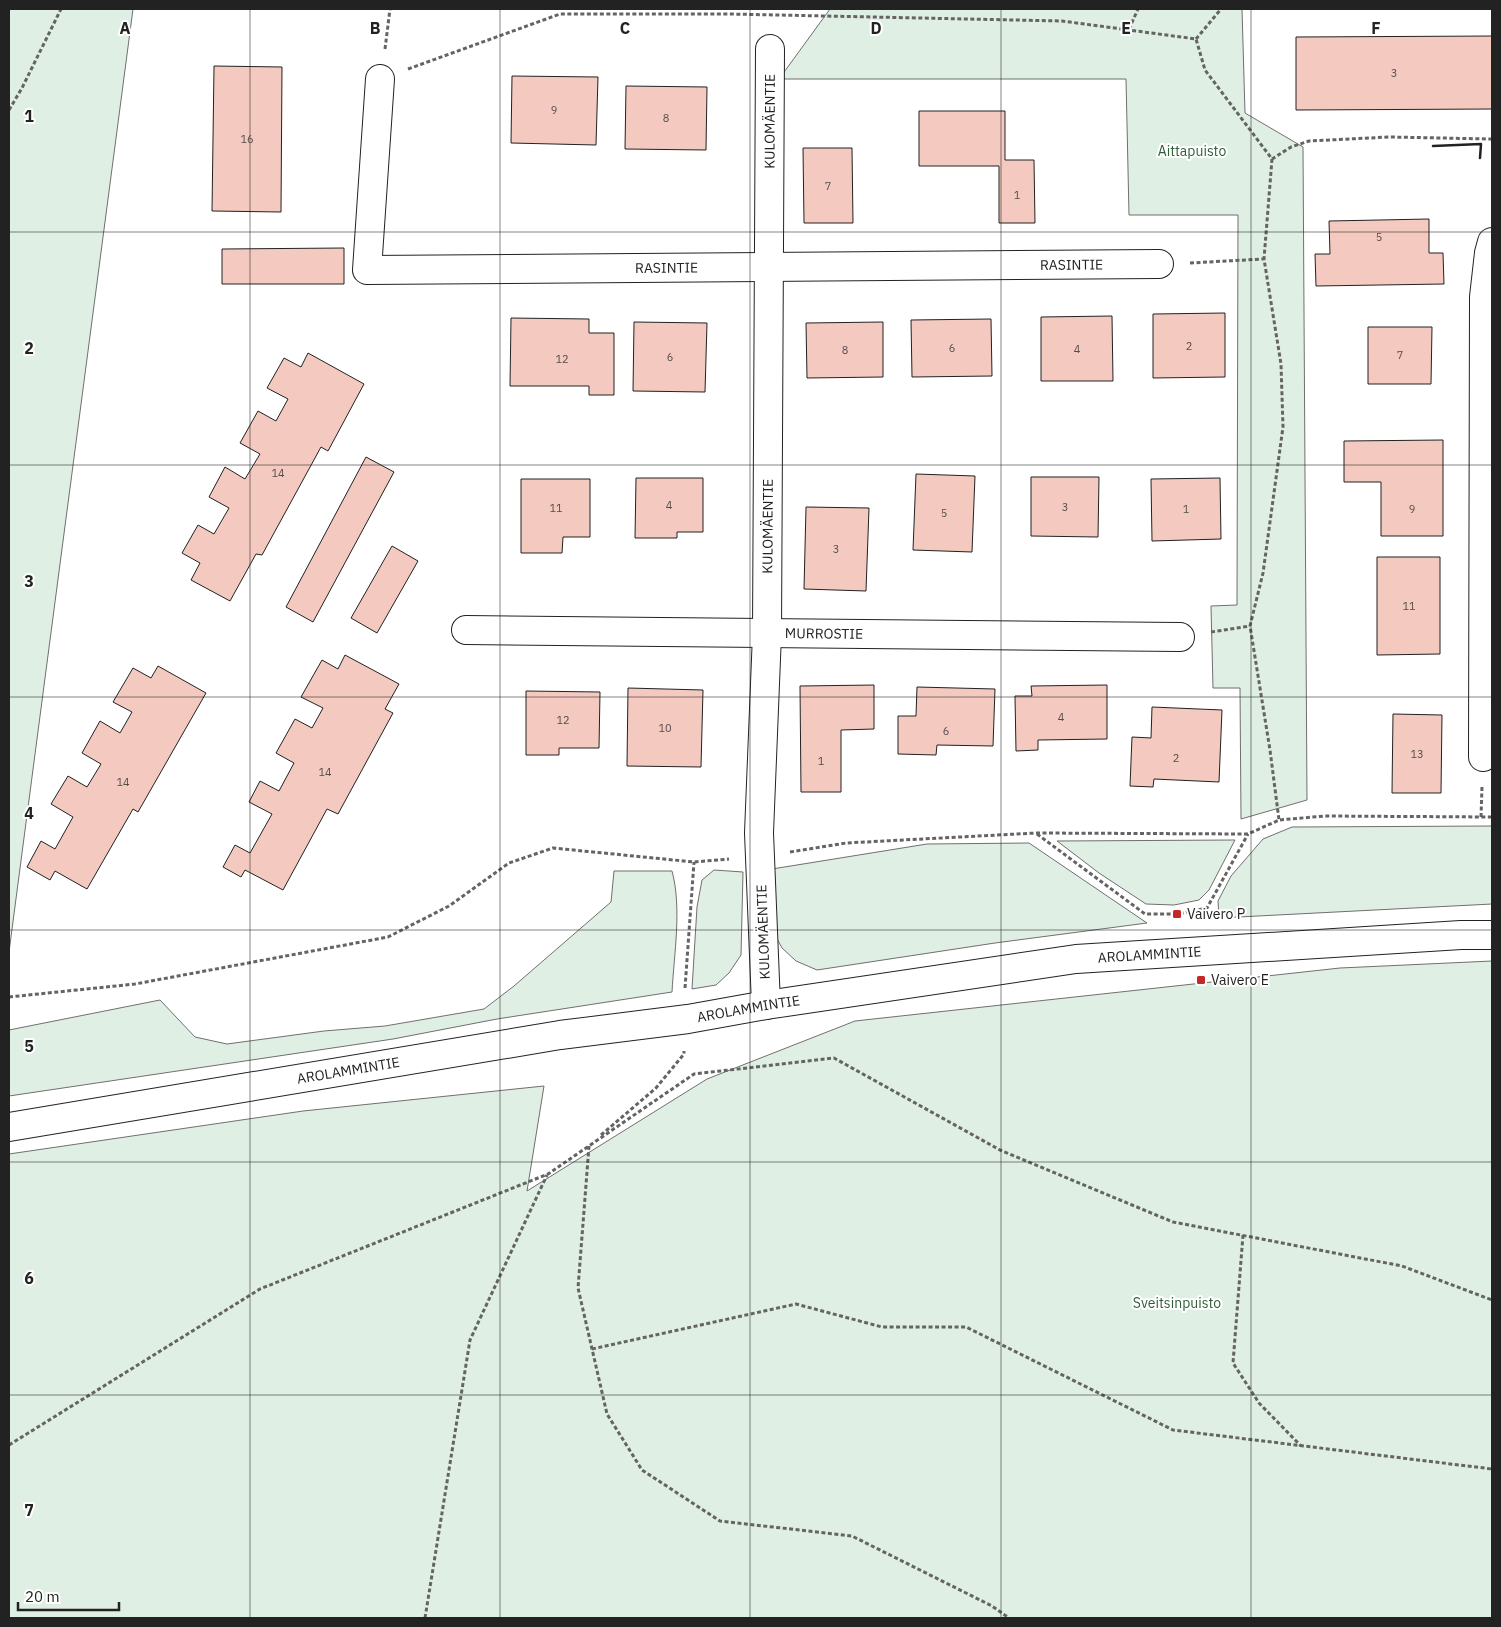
<svg xmlns="http://www.w3.org/2000/svg" width="1501" height="1627" font-family="'IBM Plex Sans',sans-serif">
<rect width="100%" height="100%" fill="#fff"/>
<!-- green -->
<g fill="#e0efe3" stroke="#6f6f6f">
<path d="M9 9H133L9 952Z"/>
<path d="M830 9H1242L1245 113 1303 147 1307 800 1241 819 1240 688H1213L1211 606 1237 605 1238 215H1129L1126 79H779Z"/>
<path d="M1492 826V904L1219 918 1218 901 1231 876 1263 839 1292 827Z"/>
<path d="M1235 840 1209 890 1199 900 1174 905 1146 904 1099 873 1057 841Z"/>
<path d="M1029 843 1147 923 995 943 817 970 796 961 782 948 775 935 772 869 927 844Z"/>
<path d="M714 870 743 872 741 955 729 973 716 985 692 989 697 907 702 880Z"/>
<path d="M614 871H672C682 908 674 954 672 992L497 1019 393 1039 9 1096V1030L160 1000 195 1037 227 1044 324 1031 385 1026 484 1009 514 986 611 902Z"/>
<path d="M1492 961V1618H9V1154L303 1111 544 1086 527 1191 707 1079 855 1021 1340 968Z"/>
</g>
<!-- building -->
<g fill="#f3c9c0" stroke="#222">
<path d="M1492 36V109L1296 110V37Z"/>
<path d="M214 66 282 67 281 212 212 211Z"/>
<path d="M512 76 598 77 596 145 511 143Z"/>
<path d="M626 86 707 87 706 150 625 149Z"/>
<path d="M919 111H1005V160H1034L1035 223H999V166H919Z"/>
<path d="M803 148H852L853 223H804Z"/>
<path d="M1429 219V253H1443L1444 284 1316 286 1315 254H1330L1329 221Z"/>
<path d="M344 248V284H222V249Z"/>
<path d="M1225 313V377L1153 378V314Z"/>
<path d="M1112 316 1113 381H1041V317Z"/>
<path d="M511 318 589 319V333H614V395H589V386H510Z"/>
<path d="M991 319 992 376 912 377 911 320Z"/>
<path d="M634 322 707 323 705 392 633 391Z"/>
<path d="M883 322V377L807 378 806 323Z"/>
<path d="M1368 327H1432L1431 384H1368Z"/>
<path d="M308 353 364 384 328 451 321 447 262 555 256 554 230 601 191 580 200 563 182 553 198 525 214 534 229 508 209 497 225 467 245 479 260 454 240 443 258 411 276 421 288 399 267 388 284 358 301 367Z"/>
<path d="M1443 440V536H1381V482H1344V441Z"/>
<path d="M366 457 394 472 313 622 286 607Z"/>
<path d="M916 474 975 476 972 552 913 550Z"/>
<path d="M1031 477H1099L1098 537 1031 536Z"/>
<path d="M636 478H703V532H677V538H635Z"/>
<path d="M1220 478 1221 539 1152 541 1151 479Z"/>
<path d="M521 479H590V537H563L562 553H521Z"/>
<path d="M806 507 869 508 866 591 804 589Z"/>
<path d="M392 546 418 561 377 633 351 618Z"/>
<path d="M1377 557H1440V654L1377 655Z"/>
<path d="M345 655 399 684 385 709 393 713 338 814 327 809 283 890 245 870 241 877 223 867 235 845 250 853 272 814 249 802 260 781 279 791 294 763 276 753 295 719 312 728 323 708 301 697 322 660 338 669Z"/>
<path d="M158 666 206 693 138 812 133 809 87 889 55 871 50 880 27 867 41 841 55 849 73 817 51 804 68 776 87 787 101 764 82 753 100 721 120 733 132 712 113 702 133 668 151 678Z"/>
<path d="M874 685V729L841 730V792H801L800 686Z"/>
<path d="M1107 685V739L1038 740V750L1016 751 1015 696H1032L1031 686Z"/>
<path d="M917 687 995 689 993 746 937 745 936 755 898 754V716H916Z"/>
<path d="M628 688 703 690 701 767 627 766Z"/>
<path d="M526 691 600 692 599 748H559V755H526Z"/>
<path d="M1152 707 1222 710 1219 782 1154 779 1153 787 1130 786 1132 737 1151 738Z"/>
<path d="M1393 714 1442 715 1441 793H1392Z"/>
</g>
<g fill="none" stroke-linecap="round" stroke-linejoin="round">
<defs>
<g id="minor">
<path id="s1" d="M380 79 367 270 1159 264"/>
<path id="s2" d="M466 630 1180 637"/>
<path d="M1483 757 1484 297 1489 253 1492 242"/>
<path id="s3" d="M766 1005 759 833 767 634 770 49"/>
<path id="s4" d="M9 1127 560 1035 688 1019 766 1005 1076 959 1461 935H1492"/>
</g>
</defs>
<!-- minor casing -->
<use href="#minor" stroke="#222" stroke-width="30"/>
<!-- path -->
<g stroke="#646464" stroke-width="3" stroke-dasharray="4 2.5" stroke-linecap="butt">
<path d="M1129 29 1138 9"/>
<path d="M1196 39 1221 9"/>
<path d="M385 49 390 9"/>
<path d="M408 69 560 14H730L1062 21 1196 39 1205 70 1272 159 1291 147 1309 141 1389 137 1492 139"/>
<path d="M9 110 22 88 61 9"/>
<path d="M1272 159 1264 259 1281 364 1283 427 1263 573 1250 626 1270 750 1279 820"/>
<path d="M1190 263 1263 259"/>
<path d="M1211 632 1250 626"/>
<path d="M1481 817 1482 787"/>
<path d="M1037 834 1145 914H1177L1207 908 1248 834"/>
<path d="M790 852 846 843 1036 833 1248 834 1279 820 1325 816 1492 817"/>
<path d="M685 988 694 862"/>
<path d="M9 997 135 984 388 937 449 906 509 863 553 848 694 862 729 859"/>
<path d="M601 1135 656 1088 684 1054V1051"/>
<path d="M589 1146 578 1288 607 1414 642 1470 720 1521 852 1536 992 1606 1009 1618"/>
<path d="M1243 1235 1233 1363 1259 1403 1301 1446"/>
<path d="M592 1349 796 1304 882 1327H966L1173 1430 1492 1469"/>
<path d="M9 1445 260 1289 548 1174 694 1074 834 1058 1000 1150 1173 1222 1402 1266 1492 1300"/>
<path d="M425 1618 470 1340 547 1175"/>
</g>
<!-- minor -->
<use href="#minor" stroke="#fff" stroke-width="28"/>
<!-- wall -->
<path stroke="#222" stroke-width="2.5" d="M1433 146 1481 144 1480 158"/>
</g>
<!-- grid -->
<path fill="none" stroke="#222" stroke-width="1" stroke-opacity="0.55" d="M250 9V1618M500 9V1618M750 9V1618M1001 9V1618M1251 9V1618M9 232H1492M9 465H1492M9 697H1492M9 930H1492M9 1162H1492M9 1395H1492"/>
<!-- markers -->
<g fill="#c62828" stroke="#fff" stroke-width="2">
<rect x="1172" y="909" width="10" height="10" rx="2.5"/>
<rect x="1196" y="975" width="10" height="10" rx="2.5"/>
</g>
<g text-anchor="middle" dominant-baseline="central" stroke-width="4" stroke-linejoin="round" paint-order="stroke">
<!-- number labels -->
<g font-size="11" fill="#564c4a">
<text x="1394" y="73">3</text>
<text x="554" y="110">9</text>
<text x="666" y="118">8</text>
<text x="247" y="139">16</text>
<text x="828" y="186">7</text>
<text x="1017" y="195">1</text>
<text x="1379" y="237">5</text>
<text x="1189" y="346">2</text>
<text x="952" y="348">6</text>
<text x="1077" y="349">4</text>
<text x="845" y="350">8</text>
<text x="1400" y="355">7</text>
<text x="670" y="357">6</text>
<text x="562" y="359">12</text>
<text x="278" y="473">14</text>
<text x="669" y="505">4</text>
<text x="1065" y="507">3</text>
<text x="556" y="508">11</text>
<text x="1186" y="509">1</text>
<text x="1412" y="509">9</text>
<text x="944" y="513">5</text>
<text x="836" y="549">3</text>
<text x="1409" y="606">11</text>
<text x="1061" y="717">4</text>
<text x="563" y="720">12</text>
<text x="665" y="728">10</text>
<text x="946" y="731">6</text>
<text x="1417" y="754">13</text>
<text x="1176" y="758">2</text>
<text x="821" y="761">1</text>
<text x="325" y="772">14</text>
<text x="123" y="782">14</text>
</g>
<!-- street labels -->
<g font-size="14" fill="#222" stroke="#fff">
<text stroke="none"><textPath href="#s3" startOffset="884">KULOMÄENTIE</textPath></text>
<text stroke="none"><textPath href="#s1" startOffset="896">RASINTIE</textPath></text>
<text stroke="none"><textPath href="#s1" startOffset="491">RASINTIE</textPath></text>
<text stroke="none"><textPath href="#s3" startOffset="479">KULOMÄENTIE</textPath></text>
<text stroke="none"><textPath href="#s2" startOffset="358">MURROSTIE</textPath></text>
<text transform="translate(763 932) rotate(-92)">KULOMÄENTIE</text>
<text stroke="none"><textPath href="#s4" startOffset="1154">AROLAMMINTIE</textPath></text>
<text stroke="none"><textPath href="#s4" startOffset="749">AROLAMMINTIE</textPath></text>
<text stroke="none"><textPath href="#s4" startOffset="344">AROLAMMINTIE</textPath></text>
</g>
<!-- park labels -->
<g font-size="14" fill="#2f5e38" stroke="#fff">
<text x="1192" y="151">Aittapuisto</text>
<text x="1177" y="1303">Sveitsinpuisto</text>
</g>
<!-- poi labels -->
<g font-size="14" fill="#222" stroke="#fff" text-anchor="start">
<text x="1187" y="914">Vaivero P</text>
<text x="1211" y="980">Vaivero E</text>
</g>
</g>
<g font-size="16" text-anchor="middle" font-weight="bold" fill="#222" stroke="#fff" stroke-width="4" stroke-linejoin="round" paint-order="stroke">
<text x="125" y="34">A</text>
<text x="375" y="34">B</text>
<text x="625" y="34">C</text>
<text x="876" y="34">D</text>
<text x="1126" y="34">E</text>
<text x="1376" y="34">F</text>
<text x="29" y="122">1</text>
<text x="29" y="354">2</text>
<text x="29" y="587">3</text>
<text x="29" y="819">4</text>
<text x="29" y="1052">5</text>
<text x="29" y="1284">6</text>
<text x="29" y="1516">7</text>
</g>
<!-- border -->
<rect width="1501" height="1627" fill="none" stroke="#222222" stroke-width="20"/>
<!-- scale -->
<path d="M18 1602v8h101v-8" fill="none" stroke="#222222" stroke-width="2.5"/>
<text x="25" y="1602" font-size="15" fill="#222222" stroke="#ffffff" stroke-width="4" paint-order="stroke">20 m</text>
</svg>
